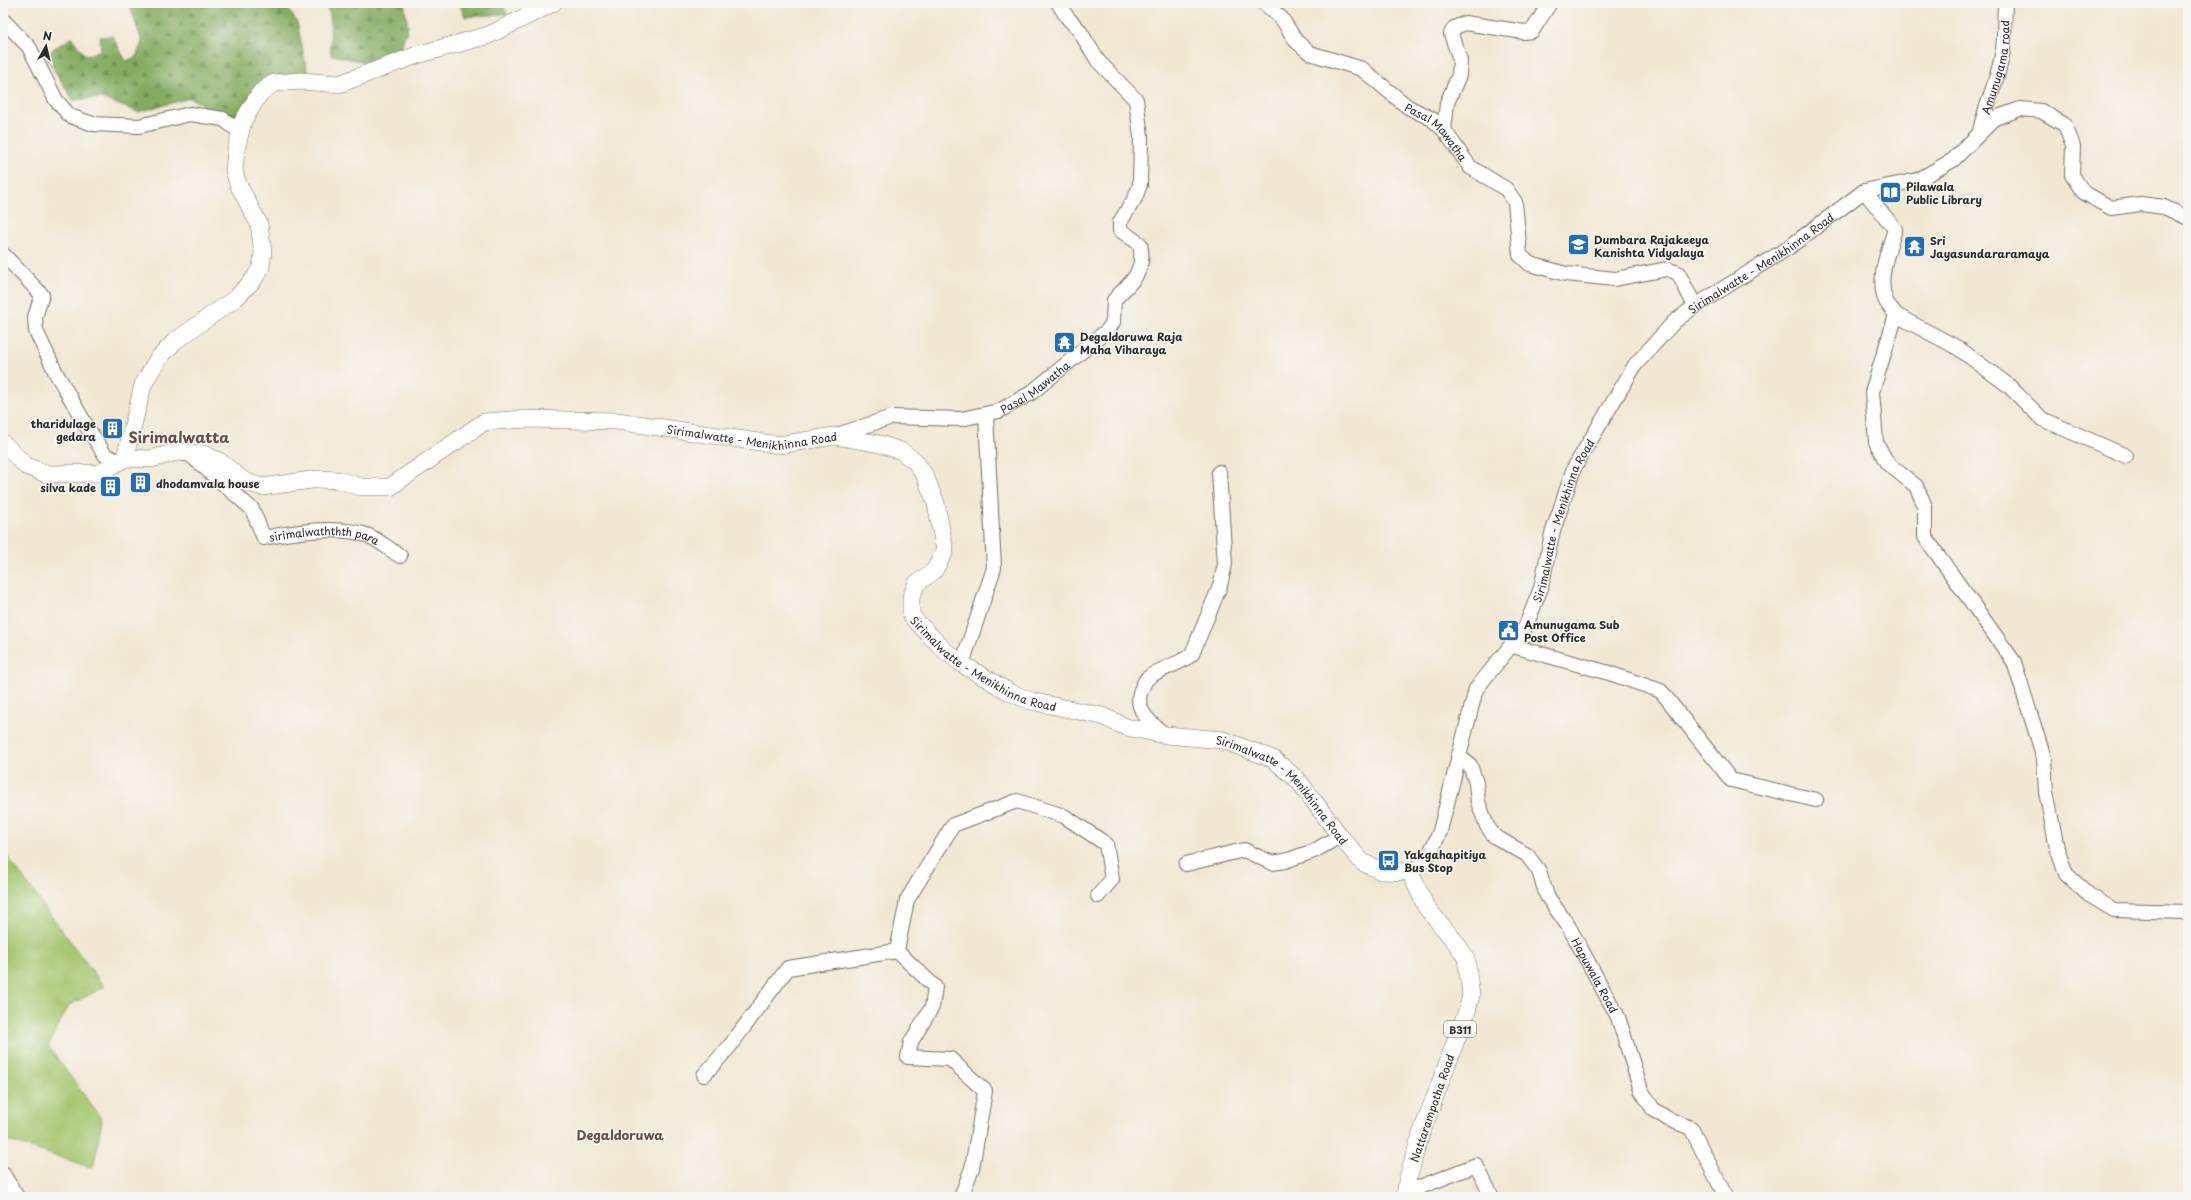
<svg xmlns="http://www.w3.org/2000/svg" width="2191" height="1200" viewBox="0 0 2191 1200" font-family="'Playpen Sans',sans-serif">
  <defs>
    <pattern id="forest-firs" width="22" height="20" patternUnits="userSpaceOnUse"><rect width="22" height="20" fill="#84ab61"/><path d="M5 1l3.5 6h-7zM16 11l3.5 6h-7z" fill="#6c8b50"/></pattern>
  </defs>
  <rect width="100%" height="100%" fill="#f6f6f2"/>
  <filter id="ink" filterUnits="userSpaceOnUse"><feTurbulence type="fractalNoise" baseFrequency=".025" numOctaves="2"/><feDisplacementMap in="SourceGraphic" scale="8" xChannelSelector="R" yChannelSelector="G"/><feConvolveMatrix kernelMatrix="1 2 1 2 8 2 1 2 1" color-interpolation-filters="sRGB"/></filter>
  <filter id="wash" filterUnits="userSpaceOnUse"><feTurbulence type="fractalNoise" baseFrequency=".012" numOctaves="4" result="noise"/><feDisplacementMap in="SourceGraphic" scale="16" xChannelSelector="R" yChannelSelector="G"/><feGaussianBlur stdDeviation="0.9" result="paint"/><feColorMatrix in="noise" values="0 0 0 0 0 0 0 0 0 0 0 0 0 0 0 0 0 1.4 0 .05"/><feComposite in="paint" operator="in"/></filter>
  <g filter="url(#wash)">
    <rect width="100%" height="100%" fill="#f2e7d3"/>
    <path fill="#a5c66e" stroke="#68784c" d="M3 851 104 987 69 1005 48 1046 102 1120 93 1168 3 1139Z"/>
    <path fill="url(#forest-firs)" stroke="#586b46" d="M129 3H284L297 22 309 79 267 76 237 118 211 110 190 98 138 112 101 98 73 100 46 57 54 48 72 38 86 56 101 50 100 37 112 36 126 61 136 57 142 42Z
      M323 3H404L408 27 400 50 370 63 331 55 330 14Z
      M459 3H502L507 14 465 17Z"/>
  </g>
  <g filter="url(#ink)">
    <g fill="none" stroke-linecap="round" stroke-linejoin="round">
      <defs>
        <g id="minor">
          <path id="s1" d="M1264 3 1282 19 1296 41 1310 53 1362 69 1408 107 1432 119 1444 130 1470 167 1506 189 1515 202 1520 255 1530 264 1566 274 1615 279 1667 269 1678 273 1695 306"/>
          <path d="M3 20 29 47 56 100 70 116 93 124 139 126 190 114 223 119 240 132"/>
          <path d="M1444 130 1447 103 1459 75 1460 60 1451 34 1454 28 1465 23 1524 32 1532 31 1550 3"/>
          <path id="s2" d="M1980 131C1986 103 1999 78 2003 50 2005 35 2004 18 2005 3"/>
          <path d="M1864 191 1895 229C1889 249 1877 277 1885 299 1887 305 1893 310 1896 315L1872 392 1876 442 1887 463 1916 486 1925 506V537L2014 662 2044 758 2046 792 2057 848 2066 874 2089 895 2114 910 2188 912"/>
          <path d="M3 254 42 295 35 317 36 331 56 373 87 427 105 455 120 462"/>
          <path d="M1896 315 1958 348 2008 385 2042 419 2126 456"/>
          <path id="s3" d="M834 436 892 417 961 419 999 411 1031 393 1108 330 1113 322 1114 300C1132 281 1146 272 1140 244L1120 230V222L1135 198 1140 185 1141 136 1136 100 1098 61 1079 30 1067 17 1058 3"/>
          <path id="s4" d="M184 454 188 453 252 509 264 538C293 532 341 525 369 536 380 541 390 550 400 556"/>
          <path d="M1513 646 1609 673 1661 691 1731 780 1816 800"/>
          <path d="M962 664 994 568 986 415"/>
          <path d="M1164 734C1149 722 1131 707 1143 686 1144 683 1146 679 1148 678 1159 668 1178 666 1192 654L1220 586 1225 564 1219 472"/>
          <path id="s5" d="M1458 756 1470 765 1476 783 1478 802 1487 826 1494 836 1527 855 1539 871 1547 896 1569 927 1618 1017 1641 1090 1653 1109 1668 1119 1691 1128 1726 1197"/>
          <path d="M1186 864 1244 850 1272 863 1285 861 1314 851 1340 836"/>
          <path id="s6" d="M1410 872C1426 862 1433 849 1440 831L1476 689 1525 628 1541 588 1552 534 1574 468 1635 365 1674 322 1695 306 1788 248 1864 191 1918 180 1953 160 1995 118 2020 109 2041 111 2065 125 2073 146 2072 175 2083 192 2111 208 2141 204 2164 207 2188 218"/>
          <path d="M704 1075 729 1047 788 968 897 951"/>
          <path d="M3 1174 17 1197"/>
          <path d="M1405 1193 1476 1165 1492 1197"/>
          <path d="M961 1197 972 1168 985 1091 950 1059 908 1057 911 1042 932 1007 935 987 897 951 907 900 953 825 1017 801 1064 816 1106 844 1112 879 1098 896"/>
        </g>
        <g id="major">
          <path d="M3 443 26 466 47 474 100 473 125 458 143 385 157 360 175 341 236 298 254 279 261 267 263 252 259 224 238 184 234 171 236 150 243 121 260 93 274 83 301 81 339 84 417 55 489 35 553 3"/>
          <path id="s7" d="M125 458 151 459 177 452 203 454 219 461 244 481 262 487 318 479 338 480 361 487H390L484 422 525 419 617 421 779 445 834 436 880 444 901 451 915 461 925 476 936 503 945 551 934 571 917 583 911 597V613L914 619 944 650 962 664 1011 693 1031 701 1102 716 1126 727 1166 735 1223 740 1273 759 1298 780 1340 836 1362 862 1381 871 1410 872 1426 907 1457 944 1466 958 1471 995 1467 1011 1421 1134 1407 1181 1405 1197"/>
        </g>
      </defs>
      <use href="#minor" stroke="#716d66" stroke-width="16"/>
      <use href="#major" stroke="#716d66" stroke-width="18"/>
      <use href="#minor" stroke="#fff" stroke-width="14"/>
      <use href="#major" stroke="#fff" stroke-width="17"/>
    </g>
  </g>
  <defs>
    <symbol id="library-square" viewBox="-11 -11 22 22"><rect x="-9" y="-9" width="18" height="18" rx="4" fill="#1f6fb2" stroke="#f6f6f2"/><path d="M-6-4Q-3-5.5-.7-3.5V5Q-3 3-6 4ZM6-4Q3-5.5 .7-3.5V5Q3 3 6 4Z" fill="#fff"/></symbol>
    <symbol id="school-square" viewBox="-11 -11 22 22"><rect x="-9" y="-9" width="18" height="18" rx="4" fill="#1f6fb2" stroke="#f6f6f2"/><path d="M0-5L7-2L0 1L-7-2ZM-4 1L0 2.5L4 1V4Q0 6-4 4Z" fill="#fff"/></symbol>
    <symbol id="temple-square" viewBox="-11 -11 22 22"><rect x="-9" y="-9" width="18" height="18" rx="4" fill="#1f6fb2" stroke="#f6f6f2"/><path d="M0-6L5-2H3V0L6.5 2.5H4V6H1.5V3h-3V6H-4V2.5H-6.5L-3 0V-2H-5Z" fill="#fff"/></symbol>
    <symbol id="building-square" viewBox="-11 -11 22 22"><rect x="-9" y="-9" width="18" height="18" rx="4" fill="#1f6fb2" stroke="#f6f6f2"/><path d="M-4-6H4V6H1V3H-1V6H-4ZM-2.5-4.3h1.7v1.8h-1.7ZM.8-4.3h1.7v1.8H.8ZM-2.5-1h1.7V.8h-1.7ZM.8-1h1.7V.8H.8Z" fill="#fff"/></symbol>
    <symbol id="civic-square" viewBox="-11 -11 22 22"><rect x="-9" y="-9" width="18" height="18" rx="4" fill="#1f6fb2" stroke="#f6f6f2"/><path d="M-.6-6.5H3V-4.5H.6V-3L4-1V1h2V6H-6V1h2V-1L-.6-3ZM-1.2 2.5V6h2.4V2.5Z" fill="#fff"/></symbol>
    <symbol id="bus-square" viewBox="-11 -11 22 22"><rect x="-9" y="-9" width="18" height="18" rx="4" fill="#1f6fb2" stroke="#f6f6f2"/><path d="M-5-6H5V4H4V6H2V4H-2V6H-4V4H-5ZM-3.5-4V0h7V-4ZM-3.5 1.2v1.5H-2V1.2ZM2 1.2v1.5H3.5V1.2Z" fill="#fff"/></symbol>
  </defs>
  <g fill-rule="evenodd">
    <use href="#library-square" x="1878" y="180" width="25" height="25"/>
    <use href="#school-square" x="1566" y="232" width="25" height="25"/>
    <use href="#temple-square" x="1902" y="234" width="25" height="25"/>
    <use href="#temple-square" x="1052" y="330" width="25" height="25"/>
    <use href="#building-square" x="100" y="416" width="25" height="25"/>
    <use href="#building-square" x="128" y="470" width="25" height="25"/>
    <use href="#building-square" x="98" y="474" width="25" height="25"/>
    <use href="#civic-square" x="1496" y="618" width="25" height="25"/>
    <use href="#bus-square" x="1376" y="848" width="25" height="25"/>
  </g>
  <g text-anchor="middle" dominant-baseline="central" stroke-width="3.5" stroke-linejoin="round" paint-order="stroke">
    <rect fill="#f6f6f2" stroke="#686867" stroke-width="1" x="1444" y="1021" width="32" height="16" rx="3"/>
    <g font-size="10" font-weight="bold" fill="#2b2b2b">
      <text x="1460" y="1029">B311</text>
    </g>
    <g font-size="11" fill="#2b2b2b" stroke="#f6f6f2">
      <text stroke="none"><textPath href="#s2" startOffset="66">Amunugama road</textPath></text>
      <text stroke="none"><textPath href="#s1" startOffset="221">Pasal Mawatha</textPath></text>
      <text stroke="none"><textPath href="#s6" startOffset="727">Sirimalwatte - Menikhinna Road</textPath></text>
      <text stroke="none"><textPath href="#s3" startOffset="212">Pasal Mawatha</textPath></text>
      <text stroke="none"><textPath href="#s7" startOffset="661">Sirimalwatte - Menikhinna Road</textPath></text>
      <text stroke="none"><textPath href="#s6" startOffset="391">Sirimalwatte - Menikhinna Road</textPath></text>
      <text stroke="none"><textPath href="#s4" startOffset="182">sirimalwaththth para</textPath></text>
      <text stroke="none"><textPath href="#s7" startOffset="1092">Sirimalwatte - Menikhinna Road</textPath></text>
      <text stroke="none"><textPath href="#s7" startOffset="1428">Sirimalwatte - Menikhinna Road</textPath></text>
      <text stroke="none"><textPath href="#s5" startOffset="268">Hapuwala Road</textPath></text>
      <text transform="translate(1432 1108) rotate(-71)">Nattarampotha Road</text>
    </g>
    <g font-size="11" font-weight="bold" fill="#2b2b2b" stroke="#f6f6f2" text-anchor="start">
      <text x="1906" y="186">Pilawala<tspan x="1906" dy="13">Public Library</tspan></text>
      <text x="1594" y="239">Dumbara Rajakeeya<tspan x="1594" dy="13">Kanishta Vidyalaya</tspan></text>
      <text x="1930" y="240">Sri<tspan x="1930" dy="13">Jayasundararamaya</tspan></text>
      <text x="1080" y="336">Degaldoruwa Raja<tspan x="1080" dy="13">Maha Viharaya</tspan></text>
      <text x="96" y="423" text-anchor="end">tharidulage<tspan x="96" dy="13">gedara</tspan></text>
      <text x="156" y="483">dhodamvala house</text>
      <text x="96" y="487" text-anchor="end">silva kade</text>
      <text x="1524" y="624">Amunugama Sub<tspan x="1524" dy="13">Post Office</tspan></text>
      <text x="1404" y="854">Yakgahapitiya<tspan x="1404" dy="13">Bus Stop</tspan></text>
    </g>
    <g font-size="13" font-weight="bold" fill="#694e47" stroke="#f6f6f2">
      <text x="620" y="1134">Degaldoruwa</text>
    </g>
    <g font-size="15" font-weight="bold" fill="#694e47" stroke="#f6f6f2">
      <text x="179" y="436">Sirimalwatta</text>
    </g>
  </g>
  <rect width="2191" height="1200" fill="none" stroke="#f6f6f2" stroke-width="16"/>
  <g transform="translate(46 46) rotate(8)" stroke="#f6f6f2" stroke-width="3" paint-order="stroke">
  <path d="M0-3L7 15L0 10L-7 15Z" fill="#2b2b2b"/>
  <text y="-6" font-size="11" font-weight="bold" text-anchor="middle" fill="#2b2b2b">N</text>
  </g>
</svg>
